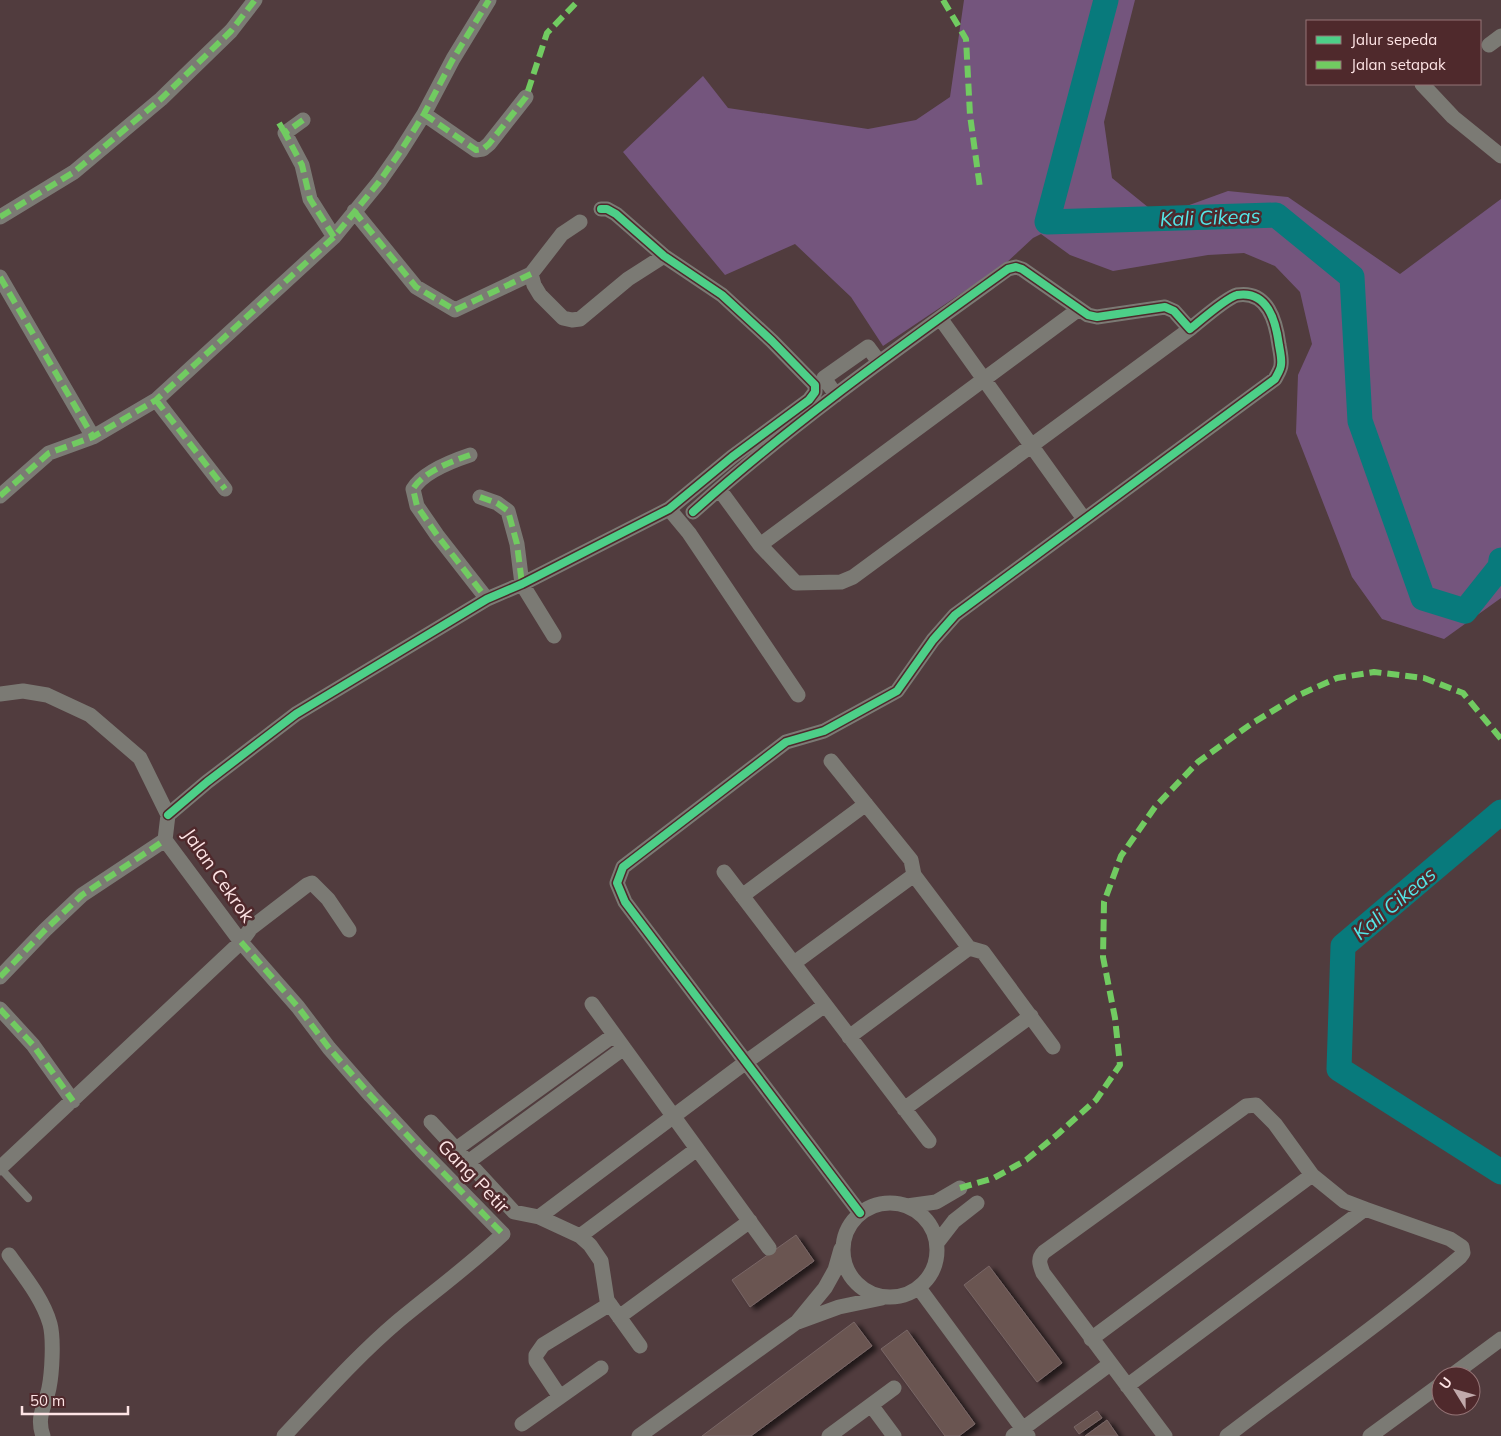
<svg xmlns="http://www.w3.org/2000/svg" width="1501" height="1436" viewBox="0 0 1501 1436" font-family="Mulish,sans-serif">
  <defs>
    <filter id="shadow"><feDropShadow dx="5.5" dy="3" stdDeviation="2.5" flood-color="#0009"/></filter>
  </defs>
  <rect width="100%" height="100%" fill="#513c3e"/>
  <path fill="#74557d" d="M964 0H1135L1104 122 1112 178 1159 216 1228 191 1288 197 1400 274 1501 199V598L1444 639 1382 619 1352 577 1296 433 1298 375 1312 344 1300 292 1275 266 1244 253 1208 255 1113 271 1070 255 1041 234 1033 238 1005 264 883 346 851 297 795 244 725 275 623 152 703 76 728 108 868 129 916 120 950 97Z"/>
  <g fill="none" stroke-linecap="round" stroke-linejoin="round">
    <path stroke="#087a7c" stroke-width="25" d="M1106 0 1047 222 1276 215 1352 277 1360 421 1423 598 1465 611 1500 567 1501 560
      M1501 812 1343 946 1339 1069 1501 1172"/>
  </g>
  <path fill="#6a5451" stroke="#796766" filter="url(#shadow)" d="M796 1235 814 1261 750 1307 732 1280Z
    M989 1266 1062 1363 1037 1382 964 1285Z
    M854 1322 872 1346 751 1436H702Z
    M907 1330 975 1424 959 1436H945L881 1349Z
    M1097 1411 1102 1418 1079 1434 1074 1427Z
    M1107 1420 1118 1436H1085Z"/>
  <g fill="none" stroke-linecap="round" stroke-linejoin="round">
    <path stroke="#7b7a74" stroke-width="8" d="M0 1168 28 1198"/>
    <path stroke="#7b7a74" stroke-width="15" d="M1489 45 1501 36
      M1422 84 1453 117 1501 156
      M424 114 476 150 483 149 489 144 526 97
      M303 120 285 133 302 165 310 199 334 237
      M354 211 416 287 455 310 531 274 562 234 580 222
      M0 217 74 172 161 99 231 31 255 0
      M531 274 534 285 540 295 563 318 572 320 580 319 628 279 664 256
      M0 277 93 437
      M940 318 1084 519
      M836 395 824 378 868 347 879 362
      M156 400 225 489
      M470 455C452 461 423 472 413 489L417 506 437 535 487 599
      M719 489 760 545 796 583 841 582 853 577 1190 329
      M0 496 49 453 93 437 156 400 334 237 379 182 400 152 424 114 453 59 489 0
      M480 497 497 503 508 511 517 544 522 584 554 636
      M669 509 689 533 798 695
      M693 512C792 423 901 346 1008 269L1016 267 1022 269 1088 315 1097 317 1165 307 1174 311 1190 329C1200 321 1226 298 1237 295 1268 290 1276 322 1279 345 1280 351 1282 359 1281 365 1281 369 1277 375 1275 379L955 615 933 640 897 691 824 731 786 742 623 867 617 883 625 902 860 1213
      M760 545 1079 309
      M0 694 23 691 47 695 90 715 140 758 168 815 165 840 241 942 0 1168
      M831 761 911 860 914 875 969 948 983 952 1053 1047
      M168 815 207 782 296 714 487 599 522 584 669 509 732 457 809 400 815 392V385L772 341 722 295 664 256 616 214 607 209H601
      M724 872 929 1141
      M742 896 866 804
      M794 963 914 875
      M0 977 45 930 82 895 165 840
      M592 1004 769 1248
      M0 1009 33 1045 73 1101
      M849 1037 969 948
      M904 1109 1031 1016
      M431 1122 514 1212 539 1217 580 1236 590 1245 601 1261 607 1300 640 1346
      M456 1149 614 1035
      M468 1162 624 1048
      M843 1250a47 47 0 1 1 94 0a47 47 0 1 1-94 0Z
      M907 1206 936 1202 960 1188
      M539 1217 746 1062 825 1005
      M580 1236 697 1149
      M937 1243 954 1221 977 1203
      M9 1255C24 1276 43 1299 50 1324 54 1339 52 1373 49 1388 45 1407 36 1416 43 1436
      M919 1288 1028 1436
      M619 1317 750 1221
      M798 1322 839 1307 882 1298
      M1091 1339 1312 1175
      M1451 1376 1501 1339
      M1127 1386 1365 1209 1344 1201 1312 1175 1275 1124 1256 1105 1246 1106 1044 1252C1037 1259 1040 1265 1043 1273L1165 1436
      M560 1397 536 1361V1355L543 1345 610 1304
      M871 1405 894 1436
      M522 1424 601 1368
      M284 1436C321 1397 356 1357 397 1322 432 1293 469 1266 503 1234L421 1150 371 1096 329 1048 298 1007 241 942 251 928 307 885 312 883 328 899 349 930
      M639 1436 797 1322 825 1288 835 1270 841 1249
      M829 1436 894 1388
      M1013 1436 1110 1364
      M1227 1436C1305 1376 1385 1321 1460 1257L1463 1253 1462 1247 1450 1239 1365 1209
      M1370 1436 1441 1384"/>
    <path stroke="#71cb61" stroke-width="6" stroke-dasharray="12 6" stroke-linecap="butt" d="M943 0 966 39 970 115 980 188
      M424 114 476 150 483 149 489 144 526 97 547 33 579 0
      M303 120 285 133 302 165 310 199 334 237
      M279 123 285 133
      M354 211 416 287 455 310 531 274
      M0 217 74 172 161 99 231 31 255 0
      M0 277 93 437
      M156 400 225 489
      M470 455C452 461 423 472 413 489L417 506 437 535 487 599
      M0 496 49 453 93 437 156 400 334 237 379 182 400 152 424 114 453 59 489 0
      M480 497 497 503 508 511 517 544 522 584
      M241 942 298 1007 329 1048 371 1096 421 1150 503 1234
      M0 977 45 930 82 895 165 840
      M0 1009 33 1045 73 1101
      M960 1188 994 1178 1026 1160 1058 1134 1096 1100 1120 1065 1115 1018 1103 957 1104 902 1121 856 1155 807 1198 762 1251 724 1299 695 1337 678 1374 672 1424 678 1463 693 1501 739"/>
    <defs>
      <path id="cycleway" d="M693 512C792 423 901 346 1008 269L1016 267 1022 269 1088 315 1097 317 1165 307 1174 311 1190 329C1200 321 1226 298 1237 295 1268 290 1276 322 1279 345 1280 351 1282 359 1281 365 1281 369 1277 375 1275 379L955 615 933 640 897 691 824 731 786 742 623 867 617 883 625 902 860 1213
        M168 815 207 782 296 714 487 599 522 584 669 509 732 457 809 400 815 392V385L772 341 722 295 664 256 616 214 607 209H601"/>
    </defs>
    <use href="#cycleway" stroke="#4f292c" stroke-width="11"/>
    <use href="#cycleway" stroke="#4dcf88" stroke-width="8"/>
  </g>
  <g text-anchor="middle" dominant-baseline="central" stroke-width="5" stroke-linejoin="round" paint-order="stroke">
    <g font-size="19" fill="#fee4e5" stroke="#4f292c">
      <text transform="translate(219 875) rotate(55)">Jalan Cekrok</text>
      <text transform="translate(474 1176) rotate(46)">Gang Petir</text>
    </g>
    <g font-size="20" font-style="italic" fill="#54e6e8" stroke="#4f292c">
      <text transform="translate(1210 217) rotate(-2)">Kali Cikeas</text>
      <text transform="translate(1394 903) rotate(-40)">Kali Cikeas</text>
    </g>
  </g>
  <rect x="1306" y="20" width="175" height="65" fill="#4f292c" stroke="#957476"/>
  <rect x="1316" y="36" width="25" height="8" fill="#4dcf88" stroke="#957476"/>
  <text x="1351" y="45" font-size="15" fill="#fee4e5">Jalur sepeda</text>
  <rect x="1316" y="61" width="25" height="8" fill="#71cb61" stroke="#957476"/>
  <text x="1351" y="70" font-size="15" fill="#fee4e5">Jalan setapak</text>
  <g transform="translate(1456 1391) rotate(307)"><circle r="24" fill="#4f292c" stroke="#957476"/>
  <path d="M0-4L9 19L0 12L-9 19Z" fill="#c1a9ab"/>
  <text y="-8" font-size="14" font-weight="bold" text-anchor="middle" fill="#fee4e5">U</text>
  </g>
  <path d="M22 1406v8h106v-8" fill="none" stroke="#fee4e5" stroke-width="2.5"/>
  <text x="30" y="1406" font-size="15" fill="#fee4e5" stroke="#4f292c" stroke-width="4" paint-order="stroke">50 m</text>
</svg>
